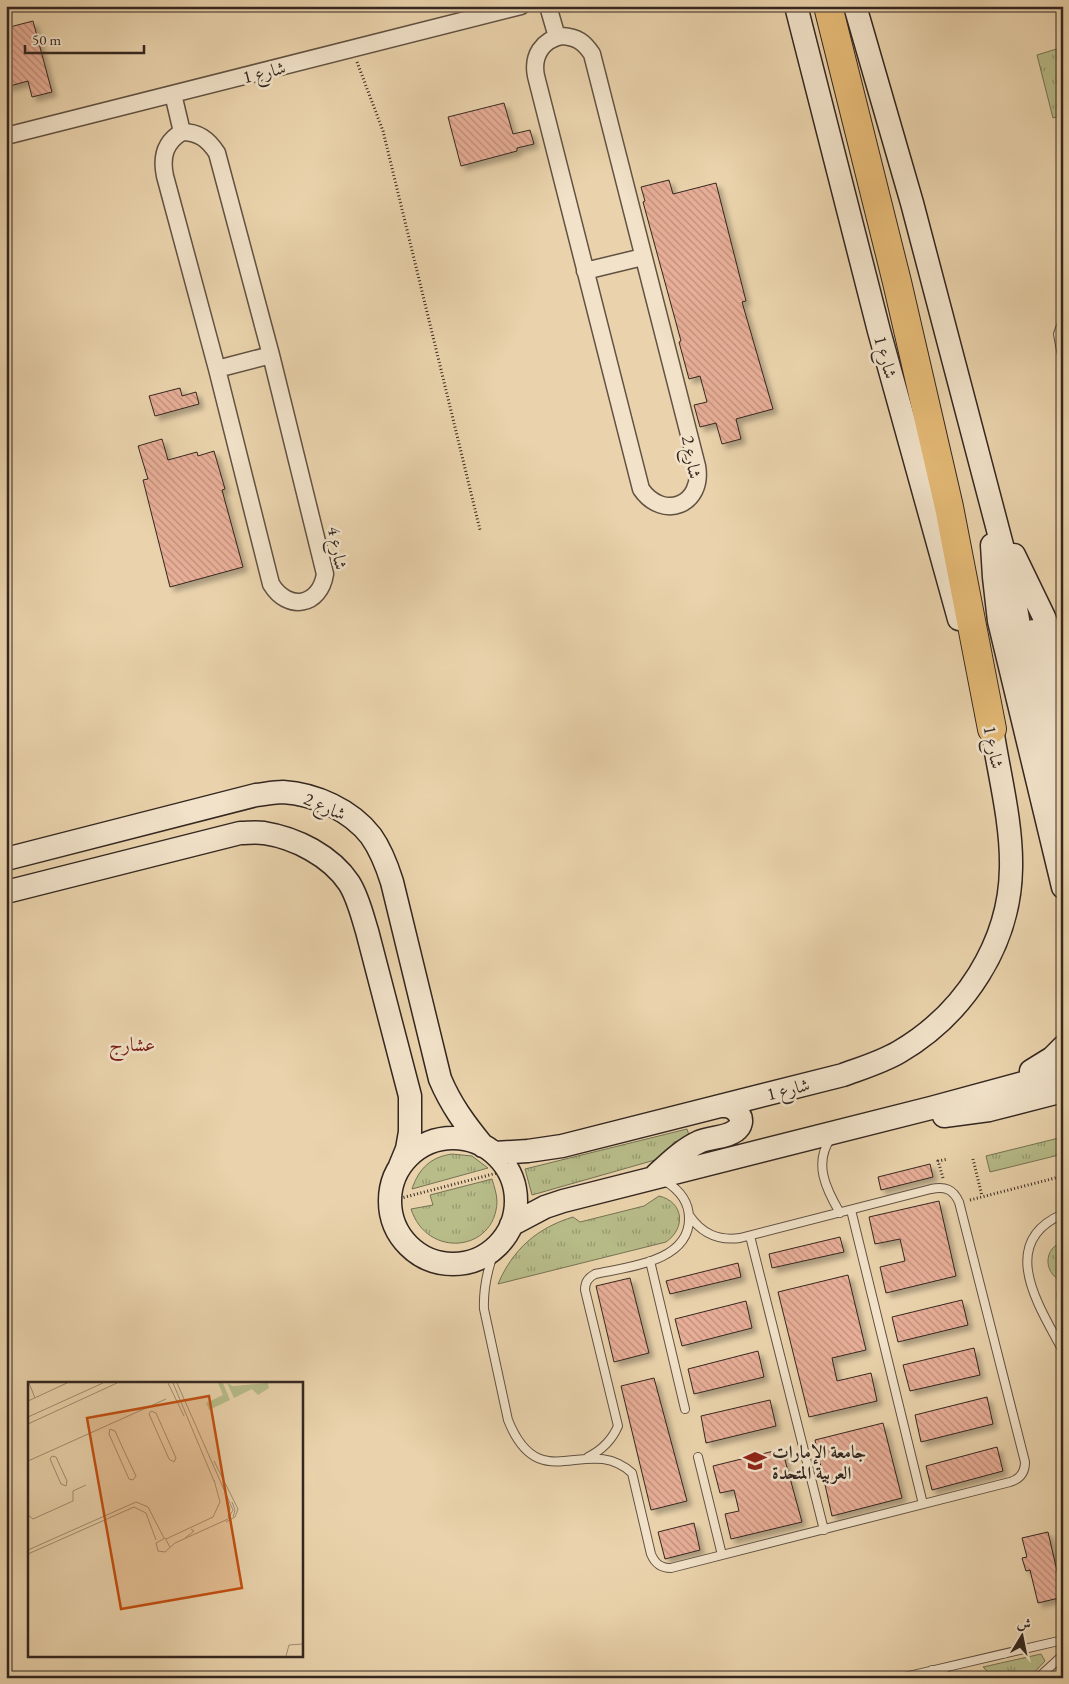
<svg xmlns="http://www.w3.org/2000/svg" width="1069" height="1684" viewBox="0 0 1069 1684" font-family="'EB Garamond',Amiri,serif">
  <defs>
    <pattern id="grass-tufts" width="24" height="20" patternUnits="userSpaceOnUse" patternTransform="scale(1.25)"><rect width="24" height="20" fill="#b7bc89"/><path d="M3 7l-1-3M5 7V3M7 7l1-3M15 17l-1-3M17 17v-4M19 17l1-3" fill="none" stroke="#969970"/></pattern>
    <pattern id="building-back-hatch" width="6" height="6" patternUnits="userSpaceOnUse" patternTransform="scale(1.25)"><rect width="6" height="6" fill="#e8ae97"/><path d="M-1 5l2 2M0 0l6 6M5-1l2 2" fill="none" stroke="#bd8e7b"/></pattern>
    <filter id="shadow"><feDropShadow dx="4.5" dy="4.5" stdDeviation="2.5" flood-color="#0004"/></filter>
  </defs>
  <rect width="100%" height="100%" fill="#ead3ac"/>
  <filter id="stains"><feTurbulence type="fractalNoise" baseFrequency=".004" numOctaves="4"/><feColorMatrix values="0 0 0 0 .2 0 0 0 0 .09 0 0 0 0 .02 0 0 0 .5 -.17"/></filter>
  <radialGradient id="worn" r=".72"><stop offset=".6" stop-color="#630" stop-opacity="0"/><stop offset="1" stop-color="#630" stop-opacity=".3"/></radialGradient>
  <path fill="url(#grass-tufts)" stroke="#767254" d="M1063 47V115L1053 118 1037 55Z
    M687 1129 690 1138 674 1142C669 1150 663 1156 655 1160L532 1195 525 1169Z
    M1063 1137V1154L990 1172 986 1156Z
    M452 1154 472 1156 488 1168 412 1189C419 1168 431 1157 452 1154Z
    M492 1179C494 1186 497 1194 497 1202 495 1252 427 1259 411 1209L433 1205 430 1195Z
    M659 1196C684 1202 686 1228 666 1242L498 1284C513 1249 537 1228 573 1217L580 1222 644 1206Z
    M1063 1242V1311C1055 1301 1056 1291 1060 1280 1043 1272 1044 1247 1063 1242Z
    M1041 1654 1045 1661 1029 1678H994L983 1667Z"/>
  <path fill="url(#building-back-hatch)" stroke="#342720" filter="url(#shadow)" d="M33 21 52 92 32 97 28 81 6 87V28Z
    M504 103 513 134 530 130 534 144 517 148V151L461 166 448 117Z
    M669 180 673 194 716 183 746 301 742 302 773 409 736 419 741 439 722 444 716 423 700 427 694 405 707 402 700 376 689 379 679 342 681 341 643 202 645 201 641 187Z
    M180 388 182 396 196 392 199 404 155 416 149 396Z
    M162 439 168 460 197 452 198 456 214 451 225 489 222 490 243 567 170 587 143 480 148 479 138 446Z
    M930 1164 933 1177 881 1190 878 1177Z
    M939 1201 956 1276 886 1293 880 1267 905 1261 900 1239 875 1244 869 1217Z
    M840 1237 844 1252 772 1268 769 1254Z
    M738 1263 741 1277 670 1294 666 1281Z
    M848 1275 866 1350 832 1358 837 1381 871 1373 877 1401 809 1417 778 1292Z
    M630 1278 649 1353 614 1362 596 1286Z
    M962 1300 968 1325 898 1342 892 1317Z
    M746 1301 752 1328 682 1346 675 1319Z
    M974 1348 980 1375 910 1391 903 1365Z
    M758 1351 764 1377 694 1394 688 1369Z
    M654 1378 687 1501 651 1510 621 1386Z
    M987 1397 993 1424 921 1442 915 1415Z
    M770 1400 776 1426 706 1443 701 1416Z
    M883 1423 902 1498 832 1516 815 1440Z
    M997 1447 1003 1471 932 1490 926 1466Z
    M782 1449 802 1522 731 1539 725 1514 739 1511 734 1490 720 1493 713 1466Z
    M694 1523 700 1550 665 1559 658 1532Z
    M1048 1532 1063 1597 1038 1603 1030 1570 1026 1571 1022 1558 1027 1557 1022 1538Z"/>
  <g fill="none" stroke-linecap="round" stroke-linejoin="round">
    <defs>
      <path id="lane" d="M1063 320 1058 334 1063 361
        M831 1138C813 1163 826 1189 840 1213
        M851 1210 923 1504
        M1063 1214C995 1243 1041 1309 1063 1351
        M750 1236 824 1530
        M496 1246C488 1267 483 1286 484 1309L508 1420C540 1500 587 1432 632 1473L651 1554C655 1564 661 1568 671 1568L1010 1482C1020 1479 1025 1472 1025 1462L959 1202C953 1189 945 1186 931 1189L740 1238C718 1241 702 1234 689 1215
        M650 1261 685 1409
        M588 1457C602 1450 612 1440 618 1426L585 1290C585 1282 588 1278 595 1274 627 1267 690 1262 689 1218 689 1201 678 1189 665 1181
        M698 1457 722 1555
        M932 1670 953 1678
        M900 1678 1063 1640
        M1038 1678 1063 1655"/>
      <path id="street" d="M548 6 557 37
        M562 36C577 37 584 42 592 54L697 466C704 505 663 521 641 489L536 76C532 56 542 40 562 36Z
        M173 94 182 132
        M182 132C198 132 208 139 217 153L271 355 325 574C320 606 288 612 271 584L217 369 165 176C161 157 165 142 182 132Z
        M6 136 521 6
        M585 271 643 257
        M217 369 271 355"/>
      <path id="secondary" d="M796 6 879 331 959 619
        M855 6 912 203 1013 587C1023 663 1044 738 1063 813
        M992 545 994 577 999 621 1063 887
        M1014 555 1044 617 1063 666
        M1034 631 1063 741
        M6 859 256 795C265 794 274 792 283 792 315 794 351 810 371 836 381 850 387 866 392 882L440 1079C451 1105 465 1124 483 1146
        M6 892 240 833C248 833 256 832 264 833 296 838 331 856 349 883 358 897 362 915 367 931L410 1096V1132L407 1149 400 1166
        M1031 1071 1052 1058 1063 1047
        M944 1116 989 1110 1063 1091
        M390 1201a63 63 0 1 1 126 0a63 63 0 1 1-126 0Z
        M494 1153 528 1151 562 1146 843 1075C862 1068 882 1062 899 1052 964 1014 1010 944 1011 868 1012 823 999 774 992 729L987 714
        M656 1175C669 1163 682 1150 699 1142 710 1137 726 1138 735 1131 749 1121 736 1105 723 1106
        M511 1225 545 1207 563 1201 931 1108 1049 1076 1063 1069"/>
      <path id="highway" d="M828 6 897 282 949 507 992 729"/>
    </defs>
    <use href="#lane" stroke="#625243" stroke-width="10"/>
    <use href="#street" stroke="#625243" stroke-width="19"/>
    <use href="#secondary" stroke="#342720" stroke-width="25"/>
    <use href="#highway" stroke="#342720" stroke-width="30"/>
    <path stroke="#342720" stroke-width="3" stroke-dasharray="1 2.5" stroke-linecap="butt" d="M357 62 383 131 480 530
      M973 1159 982 1196
      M943 1178 938 1161 948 1159
      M970 1200 1063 1176
      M390 1201 497 1173
      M1061 1557 1063 1556"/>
    <use href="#lane" stroke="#f1e2c9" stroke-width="8"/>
    <use href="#street" stroke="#f1e2c9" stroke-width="16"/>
    <use href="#secondary" stroke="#f1e2c9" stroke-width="22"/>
    <use href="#highway" stroke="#e5ba76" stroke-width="28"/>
  </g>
  <defs>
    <symbol id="university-bare" viewBox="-9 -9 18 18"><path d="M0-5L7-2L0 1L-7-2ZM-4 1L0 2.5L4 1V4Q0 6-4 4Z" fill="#8f2418" stroke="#f1e2c9" stroke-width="2.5" paint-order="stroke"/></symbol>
  </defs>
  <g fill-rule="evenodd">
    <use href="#university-bare" x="739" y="1445" width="32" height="32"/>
  </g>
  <g text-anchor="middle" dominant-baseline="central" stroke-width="5" stroke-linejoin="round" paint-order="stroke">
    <g font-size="18" fill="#342720" stroke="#f1e2c9">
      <text transform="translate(264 72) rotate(-14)">شارع 1</text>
      <text transform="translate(886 357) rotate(75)">شارع 1</text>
      <text transform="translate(692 457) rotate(80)">شارع 2</text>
      <text transform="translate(338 548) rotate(80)">شارع 4</text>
      <text transform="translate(994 747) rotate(79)">شارع 1</text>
      <text transform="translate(325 806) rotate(24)">شارع 2</text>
      <text transform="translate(788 1089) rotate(-14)">شارع 1</text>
    </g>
    <g font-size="18" font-weight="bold" fill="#342720" stroke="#f1e2c9" text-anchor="start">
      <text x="772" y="1451">جامعة الإمارات<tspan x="772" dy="21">العربية المتحدة</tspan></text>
    </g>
    <g font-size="20" fill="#7a1f14" stroke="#f1e2c9">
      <text x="132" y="1044">عشارج</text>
    </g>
  </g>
  <g transform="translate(28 1382)">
    <rect width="275" height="275" fill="#ead3ac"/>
    <path d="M190 1H195L202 18 181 28 178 21 195 13ZM199 1 205 4 240 1 241 6 230 13 224 7 206 16Z" fill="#b7bc89"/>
    <path fill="none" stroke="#a18e74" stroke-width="1" d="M1 1 7 16M140 1 156 34M145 1 186 99M0 19 39 1M123 29 128 31 148 76 146 80 141 77 121 32ZM0 35 75 1M0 42 89 1M82 47 87 49 97 71 108 94 105 98 101 97 81 52ZM24 74 28 75 39 99 38 104 33 102 22 77ZM0 79 138 17M186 79 210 127 207 135 198 140M204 120 207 128 205 135M0 133 5 137 45 119V109L58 103M200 135 202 127 200 120M157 156 166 149 163 147M138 157 185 135 192 120 186 98M142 165 137 156 128 161 130 169 137 170 147 161 200 137 205 128 149 1M0 168 108 120 120 125 136 156M0 172 106 125 118 131 128 158M258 274 261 263 275 262"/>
    <path fill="#c44f10" fill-opacity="0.15" stroke="#c44f10" stroke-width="2.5" d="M181 14 214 206 93 227 59 36Z"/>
    <rect width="275" height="275" fill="none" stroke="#342720" stroke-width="2.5"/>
  </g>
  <rect width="1069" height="1684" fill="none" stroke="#ead3ac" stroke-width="25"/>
  <rect x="8" y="8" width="1054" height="1669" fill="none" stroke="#342720" stroke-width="2.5"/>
  <rect x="12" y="12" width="1044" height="1659" fill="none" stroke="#342720"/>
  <g transform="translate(1022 1636) rotate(10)" stroke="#f1e2c9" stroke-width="4" paint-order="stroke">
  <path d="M0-4L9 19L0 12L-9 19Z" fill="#342720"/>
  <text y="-8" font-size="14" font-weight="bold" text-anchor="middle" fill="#342720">ش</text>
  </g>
  <path d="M25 45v8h119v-8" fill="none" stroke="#342720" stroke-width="2.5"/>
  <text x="32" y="45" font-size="15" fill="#342720" stroke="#f1e2c9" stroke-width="4" paint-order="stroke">50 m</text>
  <rect width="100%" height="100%" filter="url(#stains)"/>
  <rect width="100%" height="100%" fill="url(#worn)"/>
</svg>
